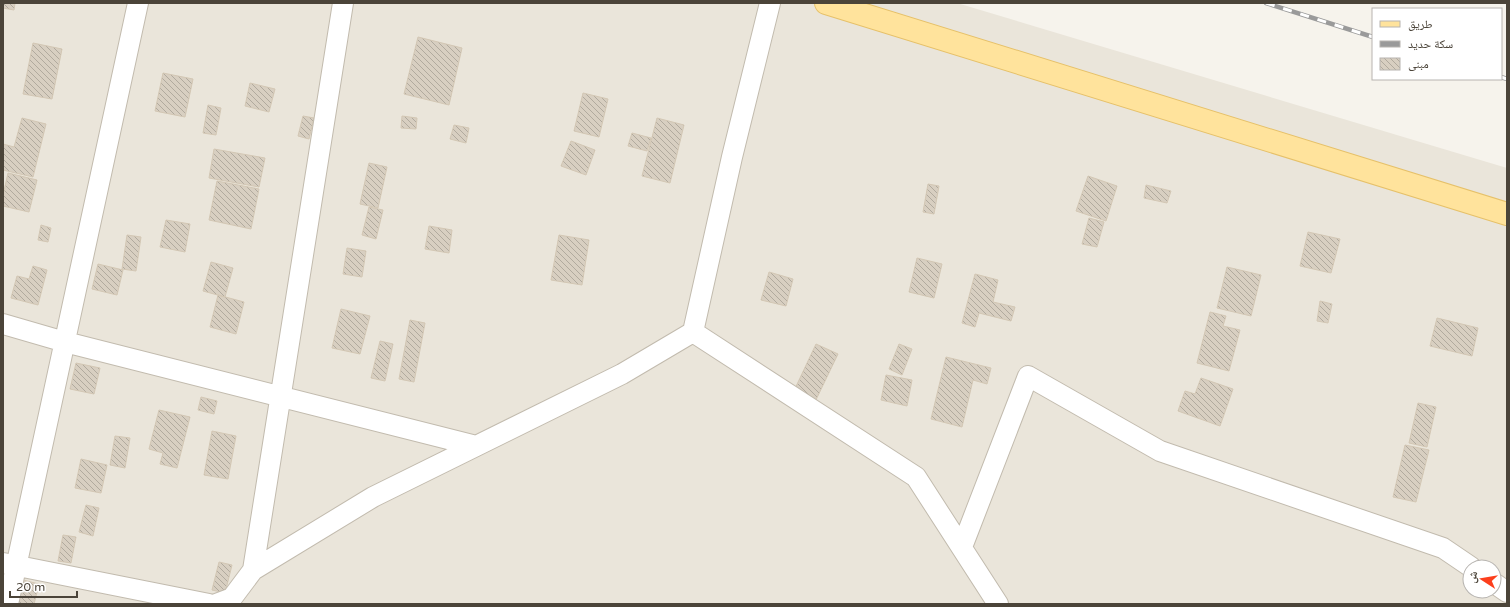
<svg xmlns="http://www.w3.org/2000/svg" width="1510" height="607" viewBox="0 0 1510 607" font-family="'Varela Round','Noto Naskh Arabic',sans-serif">
  <defs>
    <pattern id="building-back-hatch" width="6" height="6" patternUnits="userSpaceOnUse"><rect width="6" height="6" fill="#d8cfc1"/><path d="M-1 5l2 2M0 0l6 6M5-1l2 2" fill="none" stroke="#b1aa9e"/></pattern>
  </defs>
  <rect width="100%" height="100%" fill="#f6f3ec"/>
  <path fill="#eae5da" fill-rule="evenodd" d="M3 3H957L1507 168V604H3ZM1470 567H1494V591H1470Z"/>
  <path fill="url(#building-back-hatch)" stroke="#d3c7b4" d="M3 3H15L14 10 3 8Z
    M418 37 462 48 449 105 404 94Z
    M33 43 62 49 52 99 23 94Z
    M163 73 193 79 185 117 155 111Z
    M250 83 275 89 269 112 245 106Z
    M583 93 608 99 599 137 574 131Z
    M208 105 221 108 216 135 203 133Z
    M303 116 314 118 309 139 298 136Z
    M402 116 417 118 416 129 401 128Z
    M22 118 46 124 33 177 3 170V144L14 147Z
    M657 118 684 125 670 183 642 176Z
    M454 125 469 128 466 143 450 139Z
    M632 133 651 138 647 151 628 146Z
    M571 141 595 150 586 175 561 166Z
    M214 149 265 158 259 187 209 178Z
    M369 163 387 167 378 208 360 204Z
    M8 173 37 180 29 212 3 206V195Z
    M1088 176 1117 186 1106 221 1076 211Z
    M217 181 259 189 251 229 209 220Z
    M928 184 939 186 934 214 923 212Z
    M1146 185 1171 191 1167 203 1144 198Z
    M369 207 383 210 376 239 362 235Z
    M1089 218 1104 222 1097 247 1082 244Z
    M166 220 190 224 185 252 160 247Z
    M41 225 51 228 48 242 38 240Z
    M429 226 452 230 449 253 425 249Z
    M1308 232 1340 239 1331 273 1300 266Z
    M127 235 141 237 136 271 122 269Z
    M559 235 589 240 582 285 551 280Z
    M347 248 366 251 362 277 343 274Z
    M917 258 942 264 934 298 909 292Z
    M211 262 233 268 225 297 203 291Z
    M98 264 123 270 117 295 92 289Z
    M33 266 47 270 38 305 11 298 17 276 29 279Z
    M1227 267 1261 275 1251 316 1217 308Z
    M769 272 793 279 786 306 761 300Z
    M975 274 998 280 993 302 1015 307 1011 321 979 313 975 327 962 323Z
    M218 295 244 302 236 334 210 327Z
    M1320 301 1332 304 1328 323 1317 321Z
    M341 309 370 316 360 354 332 348Z
    M1210 312 1226 316 1223 326 1240 330 1229 371 1197 363Z
    M1437 318 1478 328 1472 356 1430 346Z
    M410 320 425 323 414 382 399 379Z
    M380 341 393 344 385 381 371 378Z
    M816 344 838 354 813 406 792 395Z
    M899 344 912 349 902 375 889 369Z
    M946 357 991 368 987 384 973 380 962 427 931 419Z
    M76 363 100 368 94 394 70 389Z
    M886 375 912 380 907 406 881 400Z
    M1201 378 1233 389 1220 426 1178 411 1185 391 1195 394Z
    M201 397 217 401 214 414 198 410Z
    M1418 403 1436 407 1427 447 1409 443Z
    M159 410 190 417 177 468 160 464 163 453 149 449Z
    M212 431 236 436 228 479 204 475Z
    M115 436 130 438 125 468 110 465Z
    M1405 445 1429 450 1416 502 1393 497Z
    M81 459 107 465 101 493 75 488Z
    M86 505 99 508 93 536 79 532Z
    M63 535 76 537 71 563 58 561Z
    M219 562 232 565 225 593 212 590Z
    M15 578 39 584 34 604H17Z"/>
  <g fill="none" stroke-linecap="round" stroke-linejoin="round">
    <defs>
      <path id="minor" d="M3 324 65 342 476 446
        M693 332 916 477 998 604
        M962 547 1028 376 1160 451 1443 548 1471 567
        M3 563 209 604
        M253 570 343 3
        M1494 583 1507 592
        M8 604 138 3
        M216 604 232 598 253 570 373 497 622 374 693 332 732 157 770 3"/>
      <path id="primary" d="M826 3 1507 214"/>
    </defs>
    <use href="#minor" stroke="#c2bbae" stroke-width="22"/>
    <use href="#primary" stroke="#e6c16a" stroke-width="24"/>
    <use href="#minor" stroke="#fff" stroke-width="20"/>
    <use href="#primary" stroke="#ffe39c" stroke-width="22"/>
    <defs>
      <path id="rail" d="M1266 3 1373 37
        M1501 77 1507 79"/>
    </defs>
    <use href="#rail" stroke="#9a9a9a" stroke-width="4.5"/>
    <use href="#rail" stroke="#fff" stroke-width="3" stroke-dasharray="9" stroke-linecap="butt"/>
  </g>
  <rect width="1510" height="607" fill="none" stroke="#4b4439" stroke-width="8"/>
  <rect x="1372" y="8" width="130" height="72" fill="#ffffff" stroke="#b7b4b0"/>
  <rect x="1380" y="21" width="20" height="6" fill="#ffe39c" stroke="#b7b4b0"/>
  <text x="1408" y="28" font-size="12" fill="#4b4439">طريق</text>
  <rect x="1380" y="41" width="20" height="6" fill="#9a9a9a" stroke="#b7b4b0"/>
  <text x="1408" y="48" font-size="12" fill="#4b4439">سكة حديد</text>
  <rect x="1380" y="58" width="20" height="12" fill="url(#building-back-hatch)" stroke="#b7b4b0"/>
  <text x="1408" y="68" font-size="12" fill="#4b4439">مبنى</text>
  <g transform="translate(1482 579) rotate(282)"><circle r="19" fill="#ffffff" stroke="#b7b4b0"/>
  <path d="M0-3L7 15L0 10L-7 15Z" fill="#fc3f1d"/>
  <text y="-6" font-size="11" font-weight="bold" text-anchor="middle" fill="#4b4439">ش</text>
  </g>
  <path d="M10 591v6h67v-6" fill="none" stroke="#4b4439" stroke-width="2"/>
  <text x="16" y="591" font-size="12" fill="#4b4439" stroke="#ffffff" stroke-width="3" paint-order="stroke">20 m</text>
</svg>
